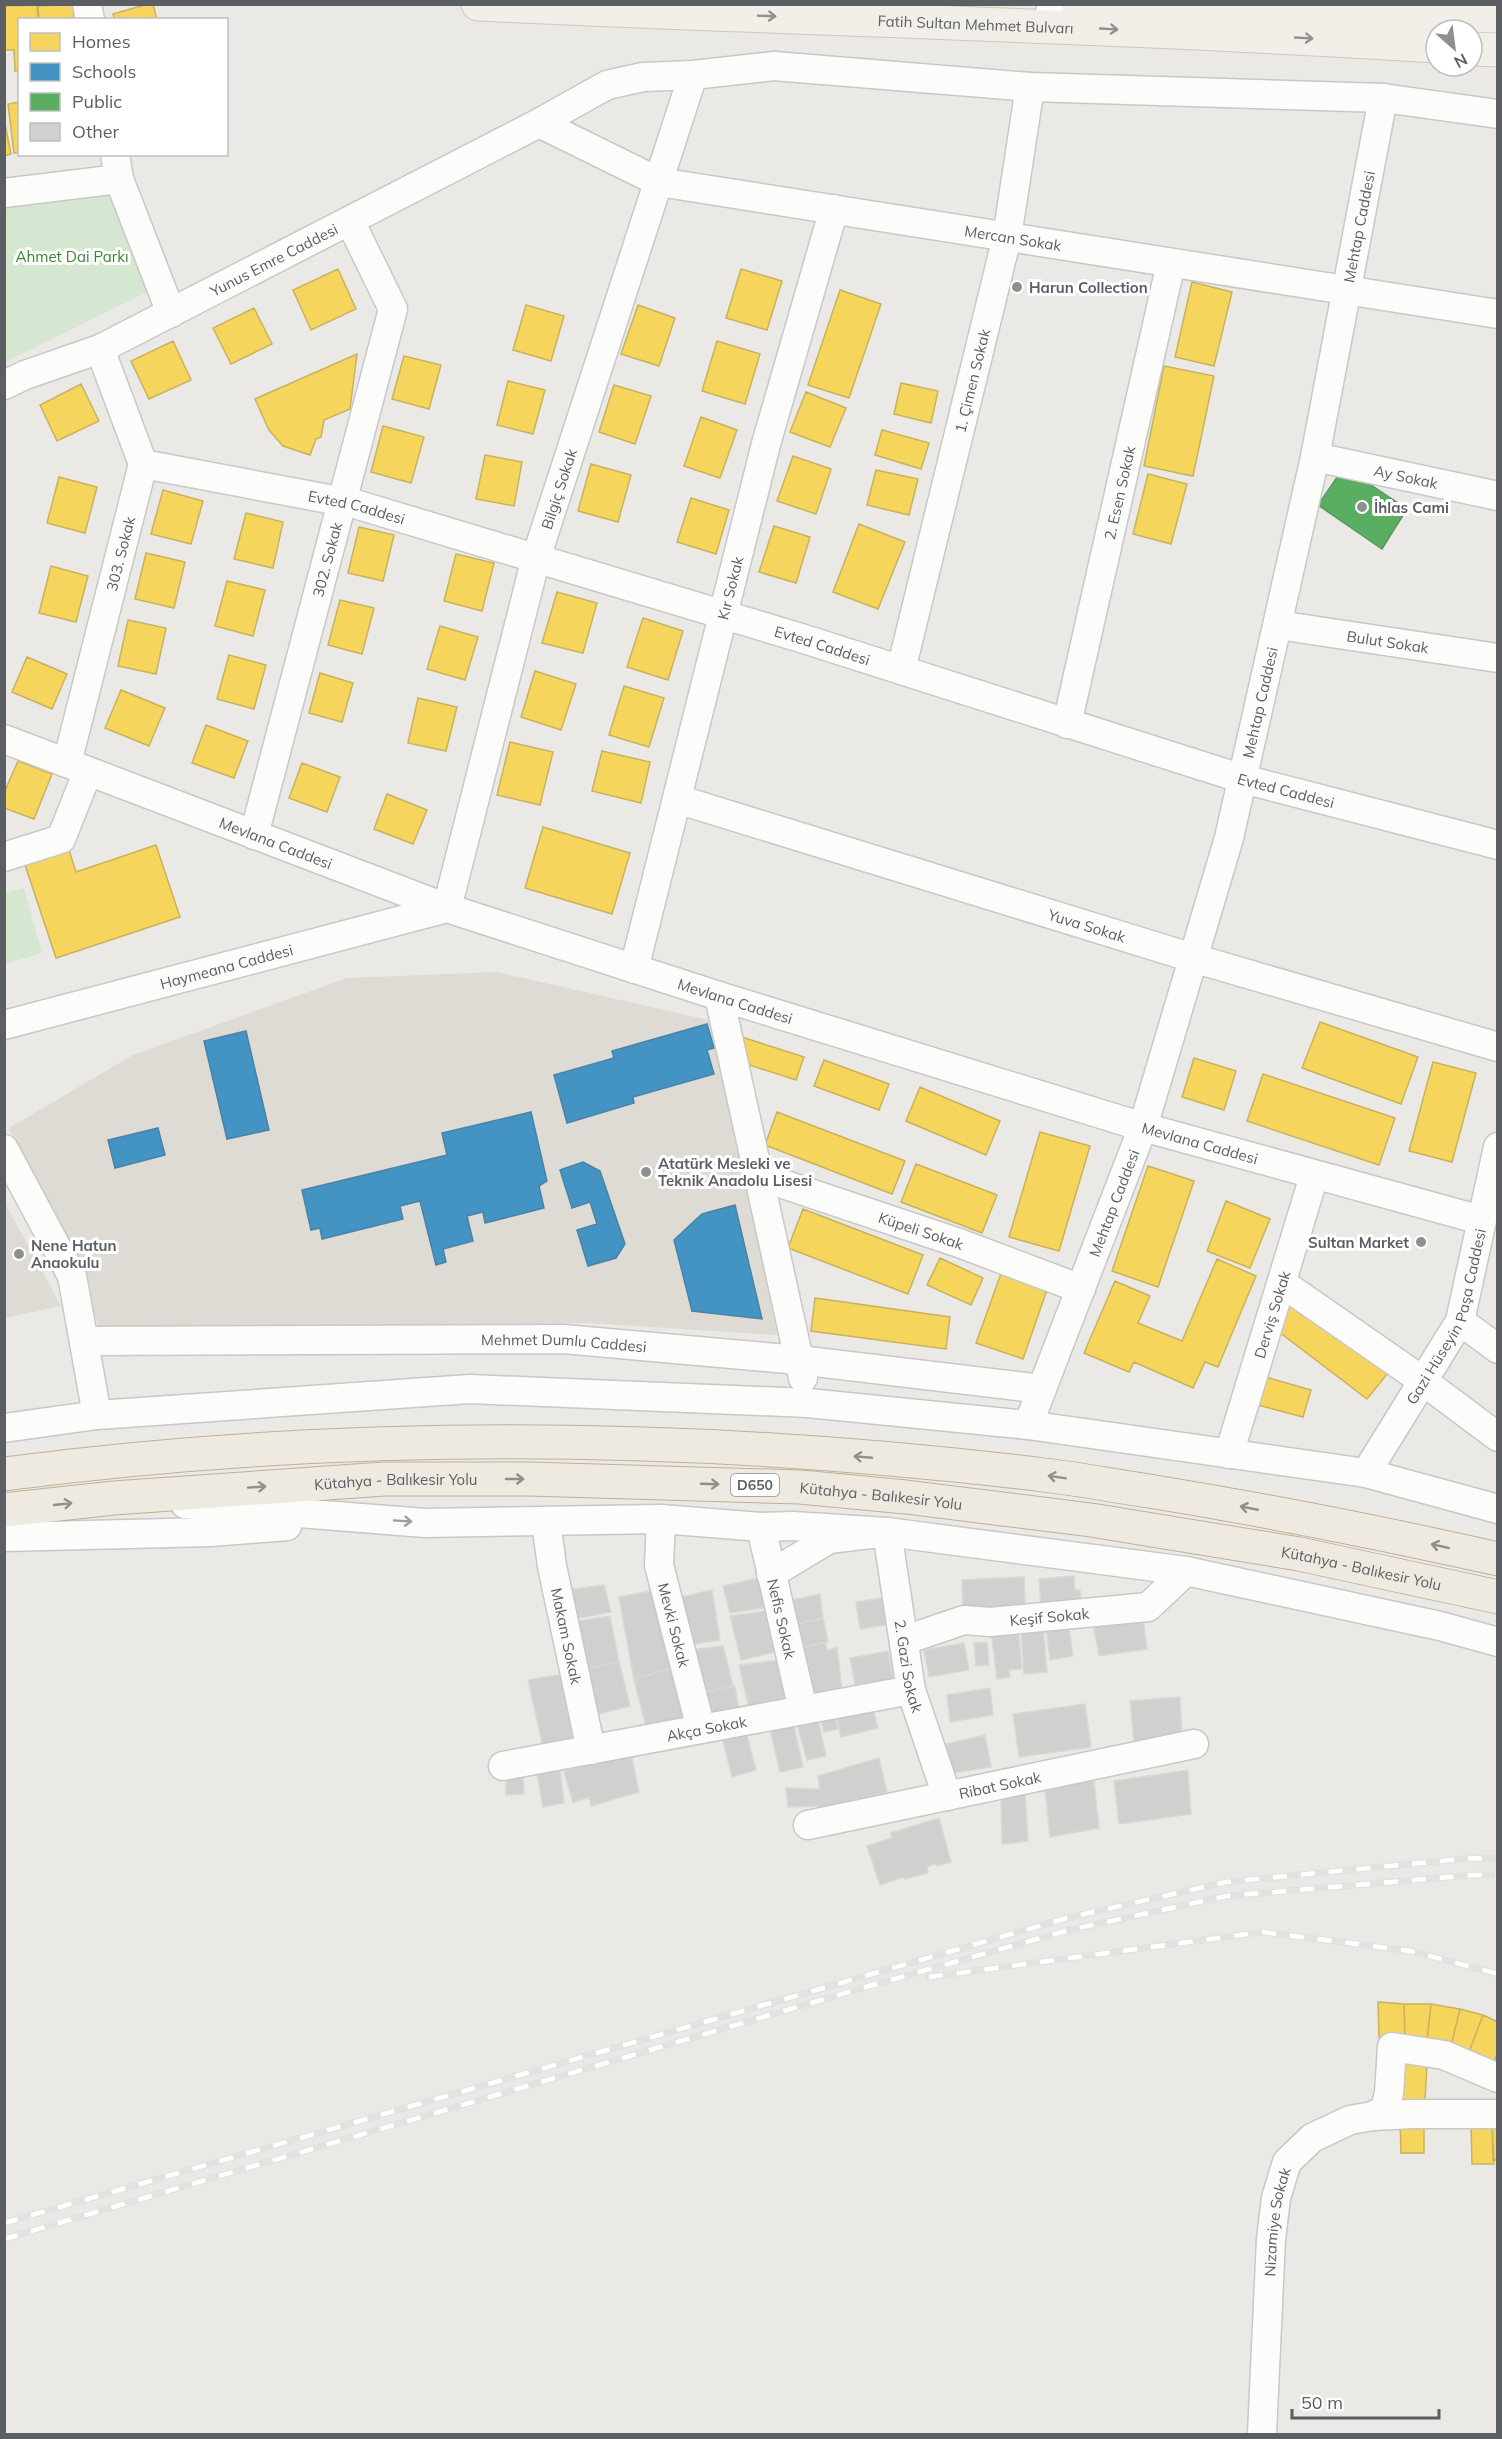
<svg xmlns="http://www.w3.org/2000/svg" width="1502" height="2439" viewBox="0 0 1502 2439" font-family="Mulish,sans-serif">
  <rect width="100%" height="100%" fill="#ebe9e5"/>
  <path fill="#dedbd5" d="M497 972 713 1021 777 1335 588 1323 100 1330 81 1273 9 1128 133 1055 347 978Z
    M4 1203H5L61 1306 5 1318Z"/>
  <path fill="#d5e6d1" d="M116 186 153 289 5 362V197Z
    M24 888 42 953 5 964V893Z"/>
  <path fill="#f6d55c" stroke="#c8b25e" stroke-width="1.5" d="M73 4 74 20H39L38 6Z
    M148 4H153L157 20H115L113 14Z
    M37 5 38 20H20V70L15 71 14 50H4V6Z
    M20 102V152L14 153 8 104Z
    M4 119 11 154 4 156Z
    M338 269 356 309 311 330 293 290Z
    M741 269 782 281 767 330 726 318Z
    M1192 282 1232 292 1214 366 1175 357Z
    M840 290 881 304 849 398 808 385Z
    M526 305 564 316 551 361 513 350Z
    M638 305 675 318 659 366 621 354Z
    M254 308 272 344 231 364 213 328Z
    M173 341 191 380 149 399 131 361Z
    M717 341 760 354 745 404 702 391Z
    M357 354 350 409 324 420 321 437 316 439 310 455 283 446 269 430 255 399Z
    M404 356 441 365 429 409 392 399Z
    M1164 366 1214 376 1193 476 1144 466Z
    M508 381 545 390 533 434 497 425Z
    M901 383 938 391 931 423 894 414Z
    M81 384 99 421 57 441 40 405Z
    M614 385 651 396 635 444 599 432Z
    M806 392 846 408 830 447 790 432Z
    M701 417 737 430 720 478 684 466Z
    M383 426 424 437 411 483 371 472Z
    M882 430 929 443 921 469 875 455Z
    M485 455 522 462 514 506 476 499Z
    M793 456 831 469 816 514 777 501Z
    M591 464 631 475 618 522 578 511Z
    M876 470 918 479 909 515 867 505Z
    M1148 474 1187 484 1171 544 1133 534Z
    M59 477 97 487 85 533 47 523Z
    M163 490 203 501 191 544 151 534Z
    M691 498 729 510 716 554 677 542Z
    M246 513 283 522 273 568 234 559Z
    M859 524 905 542 878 609 833 592Z
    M774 526 810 537 796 583 759 572Z
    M359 527 394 535 383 581 348 573Z
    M146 553 185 562 174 608 135 599Z
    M456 554 494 563 482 611 444 601Z
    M51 566 88 576 76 622 39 613Z
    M227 581 265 590 253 636 215 626Z
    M557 592 597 603 583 653 542 643Z
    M340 600 374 608 362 654 328 645Z
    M643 618 683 631 668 680 627 667Z
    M128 620 166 628 156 674 118 666Z
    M440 626 478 637 465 680 427 669Z
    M229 655 266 665 254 709 217 699Z
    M27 657 67 674 52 709 12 692Z
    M535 671 576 684 561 730 521 717Z
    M320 673 353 683 342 722 309 713Z
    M624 686 664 698 649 747 609 735Z
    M121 690 165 708 149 746 105 728Z
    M418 698 457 707 446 751 408 743Z
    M206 725 248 741 234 778 192 763Z
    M510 742 553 752 540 805 497 795Z
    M602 751 650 762 641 803 592 791Z
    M18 761 52 774 34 819 4 808V793Z
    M302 763 340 777 327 812 289 798Z
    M387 794 427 810 413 844 374 829Z
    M543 827 630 853 612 914 525 888Z
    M156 845 180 917 56 958 24 862 68 847 76 872Z
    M1320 1022 1418 1057 1401 1104 1302 1068Z
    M742 1037 804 1057 796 1080 734 1060Z
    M1194 1058 1236 1071 1224 1110 1182 1097Z
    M824 1060 889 1084 879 1110 814 1086Z
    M1433 1062 1476 1073 1452 1162 1409 1151Z
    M1263 1074 1395 1118 1379 1165 1247 1121Z
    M920 1087 1000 1121 986 1155 906 1121Z
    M777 1112 905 1161 892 1194 765 1145Z
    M1040 1132 1090 1146 1059 1251 1009 1237Z
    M916 1164 997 1195 982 1233 901 1202Z
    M1148 1166 1194 1181 1158 1287 1112 1271Z
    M1226 1201 1270 1219 1250 1268 1207 1251Z
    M803 1209 923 1255 908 1294 788 1248Z
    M940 1258 983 1278 971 1305 927 1285Z
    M1217 1259 1256 1276 1218 1367 1205 1362 1193 1388 1134 1362 1129 1372 1084 1353 1115 1281 1150 1296 1138 1323 1182 1341Z
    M1003 1268 1049 1284 1023 1359 976 1343Z
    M815 1298 950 1317 946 1349 811 1331Z
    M1294 1301 1388 1373 1367 1399 1274 1328Z
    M1262 1376 1311 1390 1303 1417 1254 1404Z
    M1378 2002 1404 2004 1405 2038 1379 2037Z
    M1404 2004H1431L1427 2040 1405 2038Z
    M1431 2004 1460 2009 1451 2046 1427 2040Z
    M1460 2009 1483 2015 1469 2052 1451 2046Z
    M1483 2015 1498 2022V2053L1493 2063 1469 2052Z
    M1403 2060 1427 2063 1425 2101 1401 2100Z
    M1400 2120 1424 2121V2153H1401Z
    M1471 2122 1492 2123 1494 2164H1472Z
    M1492 2123 1498 2124V2160H1493Z"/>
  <path fill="#4393c3" stroke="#4a83a6" stroke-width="1.5" d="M707 1024 714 1048 707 1050 714 1074 633 1097 634 1103 567 1123 554 1075 614 1058 612 1051Z
    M246 1031 269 1130 227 1139 204 1041Z
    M531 1112 547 1181 539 1186 544 1208 485 1223 483 1212 467 1216 473 1241 443 1249 446 1262 436 1265 420 1201 400 1206 403 1219 322 1239 320 1228 311 1230 302 1190 447 1155 442 1133Z
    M158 1128 165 1155 115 1168 108 1140Z
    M583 1162 600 1171 625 1244 616 1258 588 1266 577 1230 597 1224 590 1202 572 1208 560 1170Z
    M735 1205 762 1319 692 1311 674 1240 702 1214Z"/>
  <path fill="#5aae61" stroke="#5a9662" stroke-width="1.5" d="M1344 467 1407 509 1382 549 1318 505Z"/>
  <path fill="#d1d0ce" stroke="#dad8d4" stroke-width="1.5" d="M1074 1576 1075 1590H1080L1081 1603 1041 1606 1039 1579Z
    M1024 1577 1025 1607 963 1610 962 1580Z
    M759 1578 768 1607 730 1613 723 1586Z
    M604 1585 611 1612 574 1619 567 1590Z
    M655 1590 673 1667 634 1680 619 1597Z
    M712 1590 720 1640 687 1645 677 1598Z
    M820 1594 823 1618 793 1625 787 1601Z
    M883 1598 887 1625 860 1629 856 1602Z
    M768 1611 775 1652 741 1660 730 1616Z
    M610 1616 619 1662 585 1669 573 1622Z
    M1143 1617 1147 1649 1099 1656 1093 1624Z
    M823 1618 828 1642 797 1649 793 1625Z
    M1043 1627 1047 1672 1024 1674 1021 1628Z
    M1069 1628 1073 1656 1050 1660 1046 1629Z
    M1018 1629 1022 1669 1009 1670 1010 1677 997 1679 991 1631Z
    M825 1642 827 1650 837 1648 842 1689 805 1696 797 1649Z
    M987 1642 989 1665 976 1666 974 1643Z
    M964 1643 969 1670 929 1677 924 1650Z
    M723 1646 733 1686 700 1693 690 1650Z
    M888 1651 893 1679 855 1685 850 1658Z
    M780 1660 787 1698 749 1708 739 1665Z
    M619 1662 630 1706 595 1715 585 1669Z
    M673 1667 684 1720 647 1730 634 1680Z
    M568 1673 582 1744 544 1752 528 1680Z
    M735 1686 739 1710 703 1717 700 1693Z
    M990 1688 993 1715 950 1722 947 1695Z
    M1180 1697 1182 1735 1134 1741 1130 1701Z
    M871 1703 878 1728 841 1737 836 1711Z
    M1085 1704 1091 1747 1019 1757 1013 1714Z
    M834 1711 838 1729 824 1732 820 1714Z
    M817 1716 826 1756 807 1760 796 1721Z
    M793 1722 803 1767 780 1772 769 1725Z
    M746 1731 756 1770 732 1777 722 1737Z
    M985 1735 991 1767 953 1773 946 1744Z
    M631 1754 639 1792 591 1806 589 1797 573 1803 564 1771Z
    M879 1758 887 1792 821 1809 818 1806 788 1807 786 1788 820 1789 818 1776Z
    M560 1770 564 1803 543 1807 537 1773Z
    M1188 1770 1191 1814 1119 1824 1114 1781Z
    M523 1775 524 1794 506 1795V1776Z
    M1094 1781 1099 1828 1050 1837 1045 1788Z
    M1025 1793 1028 1841 1002 1844 1001 1796Z
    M939 1818 951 1862 937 1866 936 1863 927 1867 928 1873 905 1879 904 1877 880 1885 867 1846 892 1838 891 1833Z"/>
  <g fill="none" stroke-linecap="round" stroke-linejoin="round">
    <defs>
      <g id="minor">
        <path d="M87 4 90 20"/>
        <path d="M1049 27 1051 4"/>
        <path id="s1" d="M539 123 659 182 1498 314"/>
        <path d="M115 154 119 179 171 313"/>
        <path d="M4 193 119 179"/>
        <path id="s2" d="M4 385 25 375 100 349 539 123 607 85 643 77 693 75 774 66 1030 87 1383 98 1498 114"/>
        <path id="s3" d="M1315 457 1498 496"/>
        <path id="s4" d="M143 464 355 504 801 638 1243 779 1498 845"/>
        <path id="s5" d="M1278 625 1498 658"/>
        <path id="s6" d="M901 670 1007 237 1030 87"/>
        <path id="s7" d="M1067 724 1171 263"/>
        <path id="s8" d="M4 739 447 908 719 996 1143 1127 1481 1220"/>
        <path id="s9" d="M67 763 143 464 100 349"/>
        <path id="s10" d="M677 799 1193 958 1498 1047"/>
        <path id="s11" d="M254 835 393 309 350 221"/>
        <path d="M4 857 61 839 88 771"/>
        <path id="s12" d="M634 969 766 444 834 209"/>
        <path d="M719 996 803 1378"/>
        <path id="s13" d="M4 1025 447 908 536 558 693 75"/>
        <path d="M4 1149 72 1276 97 1415"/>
        <path id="s14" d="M759 1176 959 1243 1081 1289"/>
        <path d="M1282 1283 1423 1381 1498 1437"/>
        <path d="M1460 1321 1498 1349"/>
        <path id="s15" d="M84 1341 563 1339 799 1360 1042 1389"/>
        <path id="s16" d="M1028 1425 1143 1127 1229 838 1315 457 1383 98"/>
        <path d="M4 1428 97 1415 470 1389 808 1403 1028 1425 1366 1473 1498 1509"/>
        <path id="s17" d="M1229 1454 1314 1176"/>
        <path id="s18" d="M1366 1473 1460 1321 1498 1147"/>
        <path d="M185 1504 425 1523 661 1519 761 1527 793 1526 887 1532 1186 1571 1440 1626 1498 1642"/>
        <path id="s19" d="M661 1519 659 1565 701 1729"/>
        <path id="s20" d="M546 1522 552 1566 591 1750"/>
        <path id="s21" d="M761 1527 803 1710"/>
        <path d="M4 1537 211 1532 287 1526"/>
        <path id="s22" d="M771 1574 829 1539 887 1532 911 1690 947 1796"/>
        <path id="s23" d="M905 1640 964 1620 990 1622 1148 1607 1186 1571"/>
        <path id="s24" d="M503 1766 911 1690"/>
        <path id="s25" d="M808 1825 1194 1744"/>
        <path d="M1373 2116 1385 2109 1389 2093 1392 2047 1444 2055 1498 2078"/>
        <path id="s26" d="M1262 2434 1271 2239 1276 2198 1287 2162 1312 2138 1350 2120 1373 2116 1412 2114H1498"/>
      </g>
      <g id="major">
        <path id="s27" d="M478 4C797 19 1117 26 1436 46"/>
        <path d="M1079 6 1498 16"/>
        <path d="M1472 49 1498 50"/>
      </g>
      <g id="highway">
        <path d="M4 1474C349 1429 699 1433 1044 1475 1079 1479 1114 1486 1149 1491 1266 1510 1382 1533 1498 1559"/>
        <path id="s28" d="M4 1510 114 1498 384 1479H529L800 1487 906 1497 1091 1520 1299 1554 1498 1597"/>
      </g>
    </defs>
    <use href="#minor" stroke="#c7c8c7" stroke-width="31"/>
    <use href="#major" stroke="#d2c7b4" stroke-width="35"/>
    <use href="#highway" stroke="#c1af94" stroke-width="35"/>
    <use href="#minor" stroke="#fcfcfb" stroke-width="28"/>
    <use href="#major" stroke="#f2efe8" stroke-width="33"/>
    <use href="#highway" stroke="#eeeae1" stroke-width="33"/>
    <defs>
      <path id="rail" d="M929 1977 1263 1932 1411 1951 1498 1974
        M4 2223 1067 1918 1226 1882 1472 1858 1498 1859
        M4 2239 876 1984 1069 1930 1227 1896 1473 1875H1498"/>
    </defs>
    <use href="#rail" stroke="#e2e2e2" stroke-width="7"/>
    <use href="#rail" stroke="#fff" stroke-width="4.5" stroke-dasharray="14" stroke-linecap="butt"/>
  </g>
  <defs><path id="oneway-shaft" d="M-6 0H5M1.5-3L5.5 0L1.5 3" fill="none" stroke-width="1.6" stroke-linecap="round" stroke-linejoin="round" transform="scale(1.5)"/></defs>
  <g stroke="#909192">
    <use href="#oneway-shaft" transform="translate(767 16) rotate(2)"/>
    <use href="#oneway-shaft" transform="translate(1109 29) rotate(3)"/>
    <use href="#oneway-shaft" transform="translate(1304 38) rotate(3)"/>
  </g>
  <g stroke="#8e908f">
    <use href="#oneway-shaft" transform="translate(863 1457) rotate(-175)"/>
    <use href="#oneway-shaft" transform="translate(1057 1477) rotate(-171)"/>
    <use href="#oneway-shaft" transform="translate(515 1479)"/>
    <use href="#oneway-shaft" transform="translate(710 1484) rotate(2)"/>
    <use href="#oneway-shaft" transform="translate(257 1487) rotate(-4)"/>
    <use href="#oneway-shaft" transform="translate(63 1504) rotate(-6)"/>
    <use href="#oneway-shaft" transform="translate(1249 1508) rotate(-169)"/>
    <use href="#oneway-shaft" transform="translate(1440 1546) rotate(-167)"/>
  </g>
  <use stroke="#9b9ea0" href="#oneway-shaft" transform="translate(403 1521) rotate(4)"/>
  <g fill="#8d8f90" stroke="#fff" stroke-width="2">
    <circle cx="1017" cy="287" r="6"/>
    <circle cx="1362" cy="507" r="6"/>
    <circle cx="646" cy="1172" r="6"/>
    <circle cx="1421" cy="1242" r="6"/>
    <circle cx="19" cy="1254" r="6"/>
  </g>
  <g text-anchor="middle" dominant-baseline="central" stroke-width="6" stroke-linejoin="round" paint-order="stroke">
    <rect fill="#fff" stroke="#8c8f92" stroke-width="1.5" x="731" y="1474" width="48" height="22" rx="4.5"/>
    <g font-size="14" font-weight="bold" fill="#5b5f63">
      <text x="755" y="1485">D650</text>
    </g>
    <g font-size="15" fill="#5b5f63" stroke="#fff">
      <text stroke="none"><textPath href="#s27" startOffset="498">Fatih Sultan Mehmet Bulvarı</textPath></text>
      <text stroke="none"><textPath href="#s16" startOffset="1246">Mehtap Caddesi</textPath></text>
      <text stroke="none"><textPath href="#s1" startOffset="492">Mercan Sokak</textPath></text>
      <text stroke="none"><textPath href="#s2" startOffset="298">Yunus Emre Caddesi</textPath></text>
      <text stroke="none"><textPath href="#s6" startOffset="298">1. Çimen Sokak</textPath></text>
      <text stroke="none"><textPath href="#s3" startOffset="93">Ay Sokak</textPath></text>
      <text stroke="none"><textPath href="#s13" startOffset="892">Bilgiç Sokak</textPath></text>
      <text stroke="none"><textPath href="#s7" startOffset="237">2. Esen Sokak</textPath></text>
      <text stroke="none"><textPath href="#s4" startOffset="218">Evted Caddesi</textPath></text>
      <text stroke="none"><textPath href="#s9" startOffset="216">303. Sokak</textPath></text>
      <text stroke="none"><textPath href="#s11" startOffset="285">302. Sokak</textPath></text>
      <text stroke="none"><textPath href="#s12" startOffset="393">Kır Sokak</textPath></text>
      <text stroke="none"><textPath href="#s5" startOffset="111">Bulut Sokak</textPath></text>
      <text stroke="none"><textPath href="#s4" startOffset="704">Evted Caddesi</textPath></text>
      <text stroke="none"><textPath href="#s16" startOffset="760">Mehtap Caddesi</textPath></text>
      <text stroke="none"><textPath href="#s4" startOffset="1190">Evted Caddesi</textPath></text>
      <text stroke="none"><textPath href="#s8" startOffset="291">Mevlana Caddesi</textPath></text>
      <text stroke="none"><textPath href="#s10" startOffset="429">Yuva Sokak</textPath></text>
      <text stroke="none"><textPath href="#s13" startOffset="230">Haymeana Caddesi</textPath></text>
      <text stroke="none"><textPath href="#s8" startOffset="777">Mevlana Caddesi</textPath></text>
      <text stroke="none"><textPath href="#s8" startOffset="1263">Mevlana Caddesi</textPath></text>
      <text stroke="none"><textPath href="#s16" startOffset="238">Mehtap Caddesi</textPath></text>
      <text stroke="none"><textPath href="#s14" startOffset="171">Küpeli Sokak</textPath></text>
      <text stroke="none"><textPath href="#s17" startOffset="146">Derviş Sokak</textPath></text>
      <text stroke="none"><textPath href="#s18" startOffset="178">Gazi Hüseyin Paşa Caddesi</textPath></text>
      <text stroke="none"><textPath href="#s15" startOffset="480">Mehmet Dumlu Caddesi</textPath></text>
      <text stroke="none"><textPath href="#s28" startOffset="393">Kütahya - Balıkesir Yolu</textPath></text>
      <text stroke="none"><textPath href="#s28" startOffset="879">Kütahya - Balıkesir Yolu</textPath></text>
      <text stroke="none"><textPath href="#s28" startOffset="1365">Kütahya - Balıkesir Yolu</textPath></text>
      <text stroke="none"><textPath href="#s23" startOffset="148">Keşif Sokak</textPath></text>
      <text stroke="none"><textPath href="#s21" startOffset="94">Nefis Sokak</textPath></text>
      <text stroke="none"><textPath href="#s19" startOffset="108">Mevki Sokak</textPath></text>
      <text stroke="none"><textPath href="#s20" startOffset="116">Makam Sokak</textPath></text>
      <text stroke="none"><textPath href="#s22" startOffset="262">2. Gazi Sokak</textPath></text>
      <text stroke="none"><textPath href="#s24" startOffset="207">Akça Sokak</textPath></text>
      <text stroke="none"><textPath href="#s25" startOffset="196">Ribat Sokak</textPath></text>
      <text stroke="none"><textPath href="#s26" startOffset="213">Nizamiye Sokak</textPath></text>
    </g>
    <g font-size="15" fill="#3b8538" stroke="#fff">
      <text x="72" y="256">Ahmet Dai Parkı</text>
    </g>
    <g font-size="15" font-weight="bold" fill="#5b5f63" stroke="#fff" text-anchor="start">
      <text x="1029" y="287">Harun Collection</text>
      <text x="1374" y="507">İhlas Cami</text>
      <text x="658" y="1163">Atatürk Mesleki ve<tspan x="658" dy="17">Teknik Anadolu Lisesi</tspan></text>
      <text x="1409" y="1242" text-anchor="end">Sultan Market</text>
      <text x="31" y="1245">Nene Hatun<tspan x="31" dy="17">Anaokulu</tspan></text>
    </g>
  </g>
  <rect width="1502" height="2439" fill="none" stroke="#5b5f63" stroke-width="12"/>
  <rect x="18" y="18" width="210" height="138" fill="#ffffff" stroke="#bdbfc1" stroke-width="1.5"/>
  <rect x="30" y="33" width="30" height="18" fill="#f6d55c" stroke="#bdbfc1" stroke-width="1.5"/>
  <text x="72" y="48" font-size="18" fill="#5b5f63">Homes</text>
  <rect x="30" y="63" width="30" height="18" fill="#4393c3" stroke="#bdbfc1" stroke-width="1.5"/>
  <text x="72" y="78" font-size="18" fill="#5b5f63">Schools</text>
  <rect x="30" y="93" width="30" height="18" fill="#5aae61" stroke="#bdbfc1" stroke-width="1.5"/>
  <text x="72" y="108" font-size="18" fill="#5b5f63">Public</text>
  <rect x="30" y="123" width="30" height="18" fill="#d1d0ce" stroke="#bdbfc1" stroke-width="1.5"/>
  <text x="72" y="138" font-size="18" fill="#5b5f63">Other</text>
  <g transform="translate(1454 48) rotate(152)"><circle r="28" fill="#ffffff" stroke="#bdbfc1" stroke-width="1.5"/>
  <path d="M0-4.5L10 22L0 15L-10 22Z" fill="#8d8f90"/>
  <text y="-9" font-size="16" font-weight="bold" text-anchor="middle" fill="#5b5f63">N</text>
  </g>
  <path d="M1292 2409v9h147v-9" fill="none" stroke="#5b5f63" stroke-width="3"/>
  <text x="1301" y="2409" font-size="18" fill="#5b5f63" stroke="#ffffff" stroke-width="4.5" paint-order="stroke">50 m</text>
</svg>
